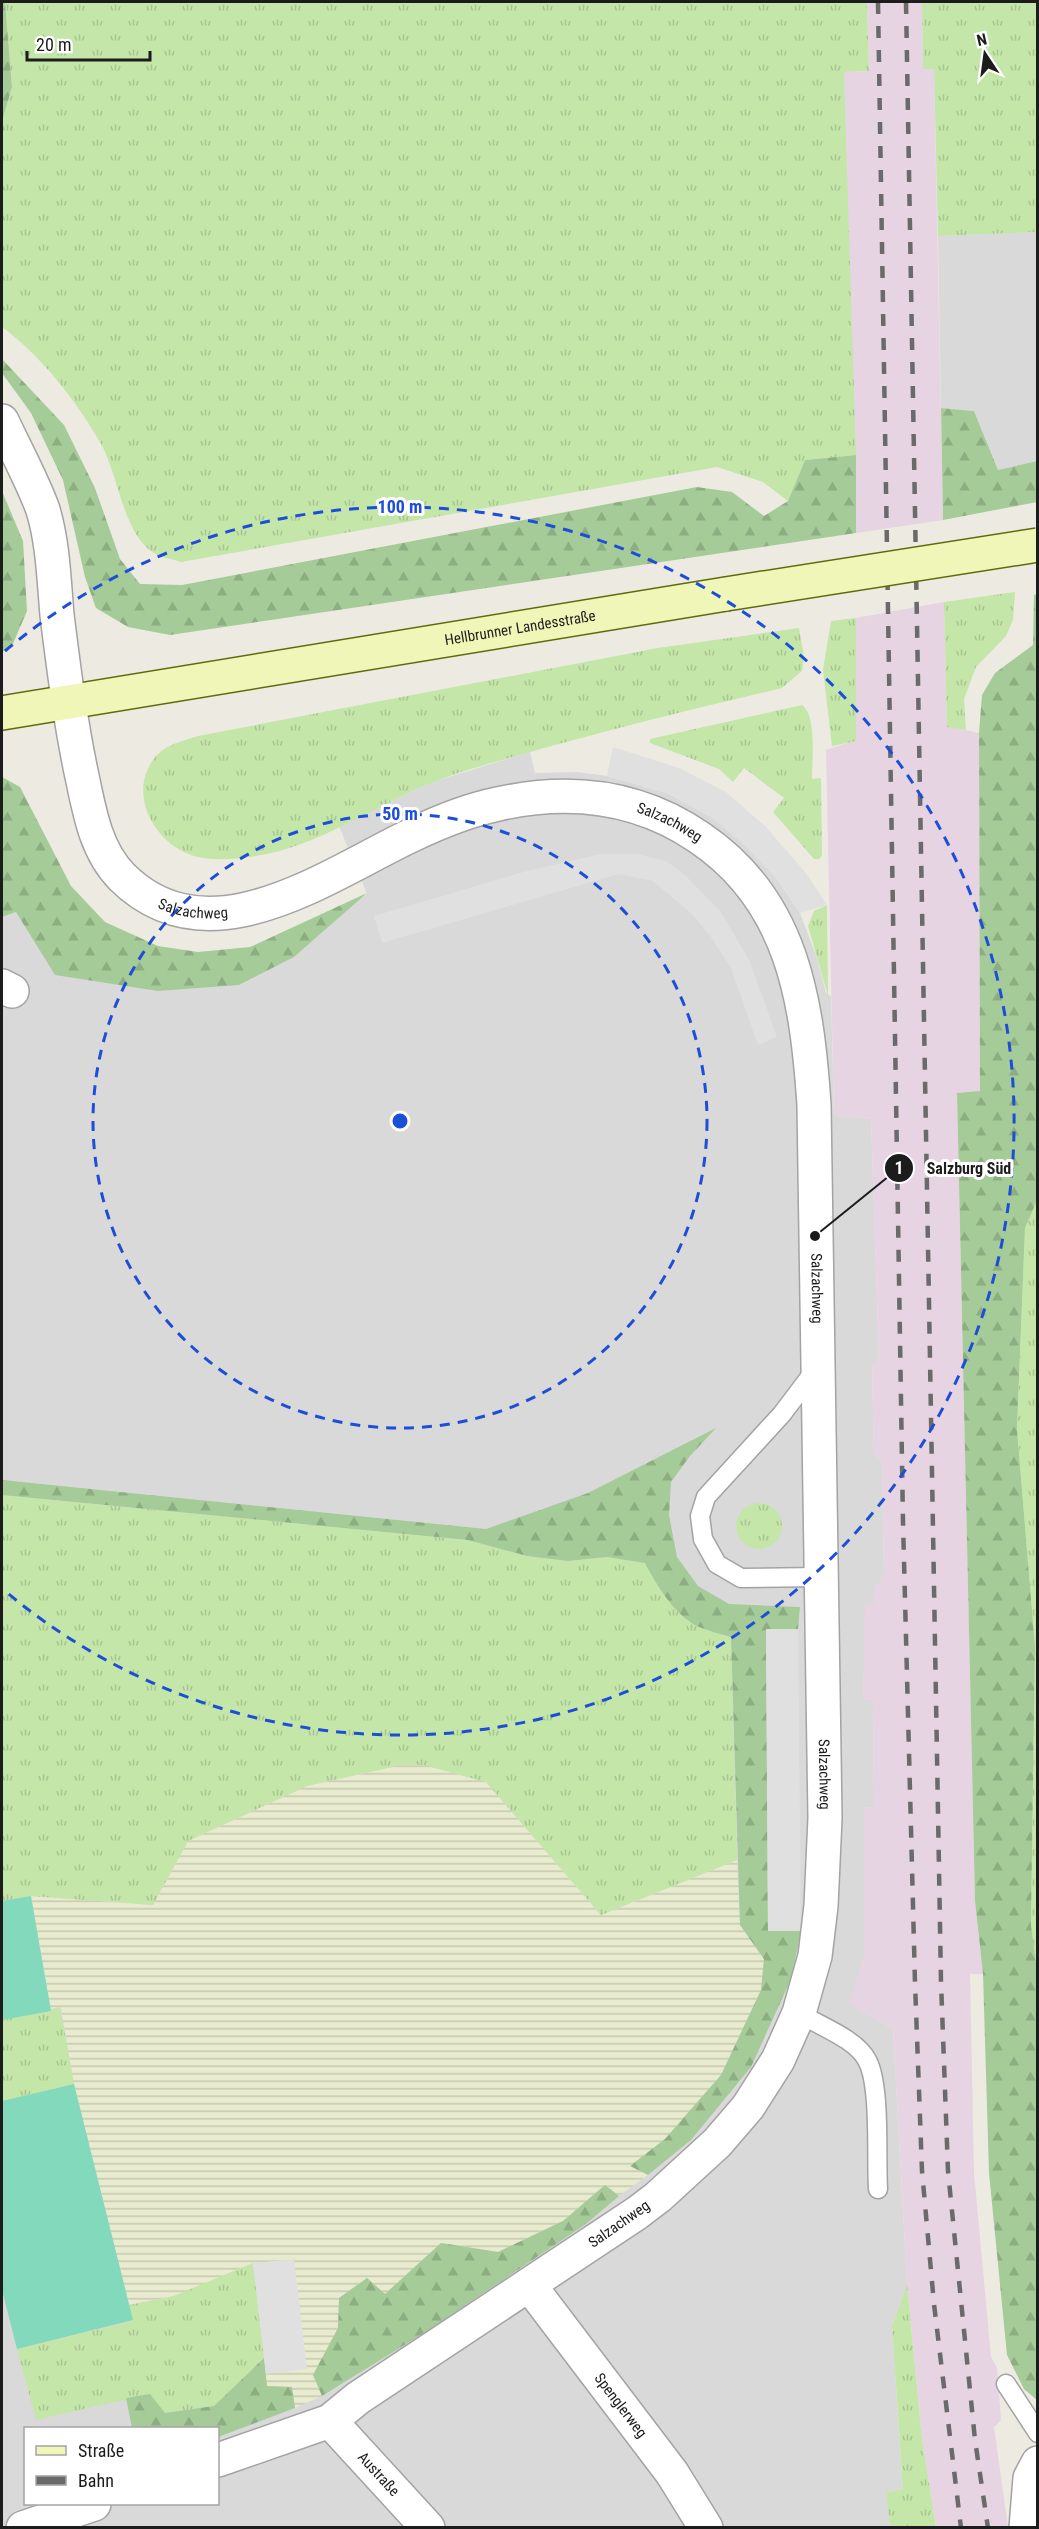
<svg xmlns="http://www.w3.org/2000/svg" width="1039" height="2529" viewBox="0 0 1039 2529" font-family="'Roboto Condensed',sans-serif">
  <defs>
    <pattern id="farmland-rules" width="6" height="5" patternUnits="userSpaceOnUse" patternTransform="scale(1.5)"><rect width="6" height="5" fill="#e8ebce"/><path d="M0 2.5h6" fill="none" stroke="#c6c9b0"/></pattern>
    <pattern id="grass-tufts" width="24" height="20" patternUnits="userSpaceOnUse" patternTransform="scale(1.5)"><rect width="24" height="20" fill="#c4e6a9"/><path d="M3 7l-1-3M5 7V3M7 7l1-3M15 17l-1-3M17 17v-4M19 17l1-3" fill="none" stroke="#a8c591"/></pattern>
    <pattern id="forest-firs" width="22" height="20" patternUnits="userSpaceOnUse" patternTransform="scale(1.5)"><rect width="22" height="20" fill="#a5cb98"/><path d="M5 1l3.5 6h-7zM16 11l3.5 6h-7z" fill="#8dae82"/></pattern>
  </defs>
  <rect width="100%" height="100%" fill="#edeae2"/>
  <path fill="#dad9d9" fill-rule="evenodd" d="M1037 232V461L998 470 974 411 941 408 938 236Z
    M530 752 535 773 577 772 607 776 667 793 713 818 745 845 776 878 800 913 816 955 826 993 831 996 834 1115 871 1119 879 1358 872 1366 874 1454 882 1463 884 1576 874 1590V1604H866L863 1700H873L874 1807 864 1808V1957L850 2004 893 2029 907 2284 892 2326 903 2489 886 2492 890 2527H2V917L16 912 239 985 367 894 339 826 432 782ZM26 2428H218V2504H26Z"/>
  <path fill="#e6d4e2" d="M867 2H922L923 69H934L943 520 856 533 844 72 869 71Z
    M944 602 947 726 979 733 980 1092 957 1093 975 1901 983 1974H970L974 2173 991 2357 997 2368 1001 2420 994 2427 1008 2527H936L922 2439 907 2284 893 2029 849 2004 864 1957V1808L874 1807 873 1700H863L865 1604 874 1603V1590L884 1576 882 1463 874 1454 872 1366 879 1358 871 1119 834 1115 826 750 856 740V618Z"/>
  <path fill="url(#farmland-rules)" d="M401 1765H424L486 1782 601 1915 737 1860 740 1925 764 1959 761 1990 721 2075 665 2139 631 2165 648 2175 619 2196 605 2185 563 2221 498 2252 441 2243 385 2294 367 2278 339 2298 338 2328 313 2375 322 2396 295 2408 292 2387 267 2386 253 2264 174 2296 129 2305 74 2084 61 2008 51 2011 31 1896 153 1905 188 1841 307 1786Z"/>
  <path fill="url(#grass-tufts)" d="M5 2H867L869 71 844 72 856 455 805 460 788 501 763 482 717 467 181 562C173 559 161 558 154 553 123 535 118 472 100 442 75 399 42 357 2 327V122L12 87Z
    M922 2H1037V232L938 236 934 69H923Z
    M1015 592 1013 620 1006 636 976 667 964 699 966 730 947 727 944 602Z
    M856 618V741L832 746 823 670 831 621Z
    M799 628 804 657 802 671 782 688C702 707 623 726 544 748 507 759 468 768 431 783 377 805 314 848 256 856 237 859 216 861 198 857 155 847 124 792 157 755 168 744 183 741 198 736L658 648Z
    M802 705C817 716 812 761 812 779L821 778 822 856 819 859H814L773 812 784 798 744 768 733 782 719 769 650 743V739Z
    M827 905 828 996 808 926 814 911Z
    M1037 1198V1979L1031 1925 1035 1647 1017 1429 1025 1228Z
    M2 1495 468 1540 527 1556 568 1561 607 1557 645 1563C657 1586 675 1616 699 1627 709 1631 720 1634 731 1637L737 1860 601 1915 486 1782 424 1765H401L307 1786 188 1841 153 1905 31 1896 2 1901Z
    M736 1526a23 23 0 1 1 46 0a23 23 0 1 1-46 0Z
    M60 2007 74 2084 2 2101V2020Z
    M253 2263 264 2358 214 2406 164 2413 150 2394 36 2420 17 2349 132 2321 129 2305 174 2296Z
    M907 2284 922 2439 936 2527H890L886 2492 903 2489 892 2326Z"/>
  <path fill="url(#forest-firs)" d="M2 2H5L12 87 2 122Z
    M2 359 64 425 95 488 120 559 140 584 182 585 697 487 732 492 764 516 788 501 805 460 856 455V533L170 635 128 627 96 608 85 577 63 480 31 413 2 373Z
    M941 408 974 411 998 470 1037 461V502L943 520Z
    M2 491 23 541 27 611 12 646 2 652Z
    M1037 594 1038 1198 1025 1228 1017 1429 1035 1647 1031 1925 1038 1979 1037 2400 1024 2389 1007 2355 989 2173 983 1974 975 1901 957 1093 980 1091 979 733 982 695 995 673 1033 645 1034 595Z
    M2 777 20 787 71 886 105 922 158 946 198 952 250 947 367 893 294 957 239 985 158 991 55 975 16 912 2 917Z
    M716 1428 690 1456 671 1482 669 1515 677 1557 698 1586 729 1604 800 1607 798 1629 766 1630 768 1931H801L791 1979 751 2067 691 2140 648 2175 630 2166 665 2139 721 2075 761 1990 764 1959 740 1925 731 1637C720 1634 709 1631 699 1627 675 1616 657 1586 645 1563L607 1557 568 1561 527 1556 468 1540 2 1495V1480L486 1529 588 1493Z
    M605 2185 619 2196 586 2224 427 2331 322 2396 313 2375 338 2328 339 2298 367 2278 385 2294 441 2243 498 2252 563 2221Z
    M264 2358 267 2386 292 2387 295 2408 218 2437V2428H132L126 2398 150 2394 165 2413 214 2406Z"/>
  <path fill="#83d9bc" d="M31 1896 51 2011 2 2020V1901Z
    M74 2084 133 2320 17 2349 2 2290V2101Z"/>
  <path fill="#e0e0e0" d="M613 747 679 768 726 792 765 826 806 873 827 905 800 913 776 878 745 845 713 818 667 793 607 776Z
    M601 854H637L666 861 685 875 721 912 750 962 777 1037 758 1045 731 968 711 937 693 915 653 881 619 874 382 943 374 916 527 871Z
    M766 1629H798L801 1931H768Z
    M294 2259 307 2369 266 2374 253 2263Z"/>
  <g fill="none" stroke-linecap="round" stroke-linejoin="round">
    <defs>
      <path id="service" d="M816 1369 782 1414 706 1497 700 1516 703 1539 717 1564 741 1578 821 1577
        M799 2013C819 2026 855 2038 867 2060 881 2085 876 2158 878 2189
        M1006 2384 1038 2433"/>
      <g id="minor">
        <path id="s1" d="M2 421C14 447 34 484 43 510 53 543 54 581 57 615 64 671 71 726 83 781 90 815 97 852 122 877 209 963 327 875 412 835 439 822 469 810 498 804 570 788 639 796 700 838 793 901 807 1001 814 1105L825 1818 821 1906 815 1956 799 2013 778 2060 748 2107 717 2143 658 2197 637 2213 358 2398 330 2421 218 2460"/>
        <path d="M2 986 12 991"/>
        <path id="s2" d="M530 2286 672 2473 706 2528"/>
        <path id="s3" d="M330 2421 428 2528"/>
        <path d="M23 2528 94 2504"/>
        <path d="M1026 2528 1030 2478 1038 2463"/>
      </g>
      <g id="secondary">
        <path id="s4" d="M2 713 726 594"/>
      </g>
    </defs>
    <use href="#service" stroke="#a3a3a3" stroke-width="21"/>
    <use href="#minor" stroke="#a3a3a3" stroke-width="36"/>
    <use href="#secondary" stroke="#5d6c0a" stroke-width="36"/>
    <use href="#service" stroke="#fff" stroke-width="18"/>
    <use href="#minor" stroke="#fff" stroke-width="33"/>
    <use href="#secondary" stroke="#f0f6b7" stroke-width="33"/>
    <path stroke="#6a6a6a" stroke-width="4.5" stroke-dasharray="12 12" stroke-linecap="butt" d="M878 2 903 1522 915 1983 922 2171 934 2304 961 2528
      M906 2 941 1982 948 2171 975 2440 988 2528"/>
    <defs>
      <path id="secondary-bridge" d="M726 594 1038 545"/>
    </defs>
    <use href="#secondary-bridge" stroke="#5d6c0a" stroke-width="36" stroke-linecap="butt"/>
    <use href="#secondary-bridge" stroke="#f0f6b7" stroke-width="33"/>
  </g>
  <g fill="none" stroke="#1d4ed8" stroke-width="3" stroke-dasharray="10 8">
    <circle cx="400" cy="1121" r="307"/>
    <path d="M5 651A614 614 0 1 1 5 1591"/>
  </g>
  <g text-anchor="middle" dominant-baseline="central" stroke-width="6" stroke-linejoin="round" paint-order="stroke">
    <g font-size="15" fill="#1c1c1c" stroke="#fff">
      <text stroke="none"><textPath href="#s4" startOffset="525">Hellbrunner Landesstraße</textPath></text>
      <text stroke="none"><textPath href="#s1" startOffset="1062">Salzachweg</textPath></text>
      <text stroke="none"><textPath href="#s1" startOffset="558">Salzachweg</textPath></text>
      <text stroke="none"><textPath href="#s1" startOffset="1582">Salzachweg</textPath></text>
      <text stroke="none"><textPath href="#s1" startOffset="2068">Salzachweg</textPath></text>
      <text transform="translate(619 2224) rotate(-35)">Salzachweg</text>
      <text stroke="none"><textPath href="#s2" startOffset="150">Spenglerweg</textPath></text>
      <text stroke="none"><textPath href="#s3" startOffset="72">Austraße</textPath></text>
    </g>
  </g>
  <circle cx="400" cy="1121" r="9" fill="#1d4ed8" stroke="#fff" stroke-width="3"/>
  <g font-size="18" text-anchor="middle" font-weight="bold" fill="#1d4ed8" stroke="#fff" stroke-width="6" stroke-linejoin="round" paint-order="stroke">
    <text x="400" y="513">100 m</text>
    <text x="400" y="820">50 m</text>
  </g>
  <path fill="none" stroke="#1c1c1c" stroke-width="2" d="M815 1236L899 1168"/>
  <g fill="#1c1c1c" stroke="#fff" stroke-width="2">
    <circle cx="815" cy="1236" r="6"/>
    <circle cx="899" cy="1168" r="15"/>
  </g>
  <g font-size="18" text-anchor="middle" font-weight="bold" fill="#fff">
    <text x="899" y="1174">1</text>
  </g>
  <g font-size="16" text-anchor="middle" font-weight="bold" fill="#1c1c1c" stroke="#fff" stroke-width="6" stroke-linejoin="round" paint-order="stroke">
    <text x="969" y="1174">Salzburg Süd</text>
  </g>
  <rect width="1039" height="2529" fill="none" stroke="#1c1c1c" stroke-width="6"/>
  <rect x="24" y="2427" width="195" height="78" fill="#ffffff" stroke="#a4a4a4" stroke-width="1.5"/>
  <rect x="36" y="2446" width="30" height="9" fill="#f0f6b7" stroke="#a4a4a4" stroke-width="1.5"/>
  <text x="78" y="2457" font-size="18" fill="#1c1c1c">Straße</text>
  <rect x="36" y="2476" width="30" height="9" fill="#6a6a6a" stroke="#a4a4a4" stroke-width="1.5"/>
  <text x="78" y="2487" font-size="18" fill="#1c1c1c">Bahn</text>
  <g transform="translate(985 54) rotate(347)" stroke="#ffffff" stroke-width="4.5" paint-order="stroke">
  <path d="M0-4.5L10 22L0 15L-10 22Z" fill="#1c1c1c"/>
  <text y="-9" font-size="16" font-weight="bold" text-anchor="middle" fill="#1c1c1c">N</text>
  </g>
  <path d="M27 51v9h123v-9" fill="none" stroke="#1c1c1c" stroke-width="3"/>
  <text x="36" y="51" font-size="18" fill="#1c1c1c" stroke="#ffffff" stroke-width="4.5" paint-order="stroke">20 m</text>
</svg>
